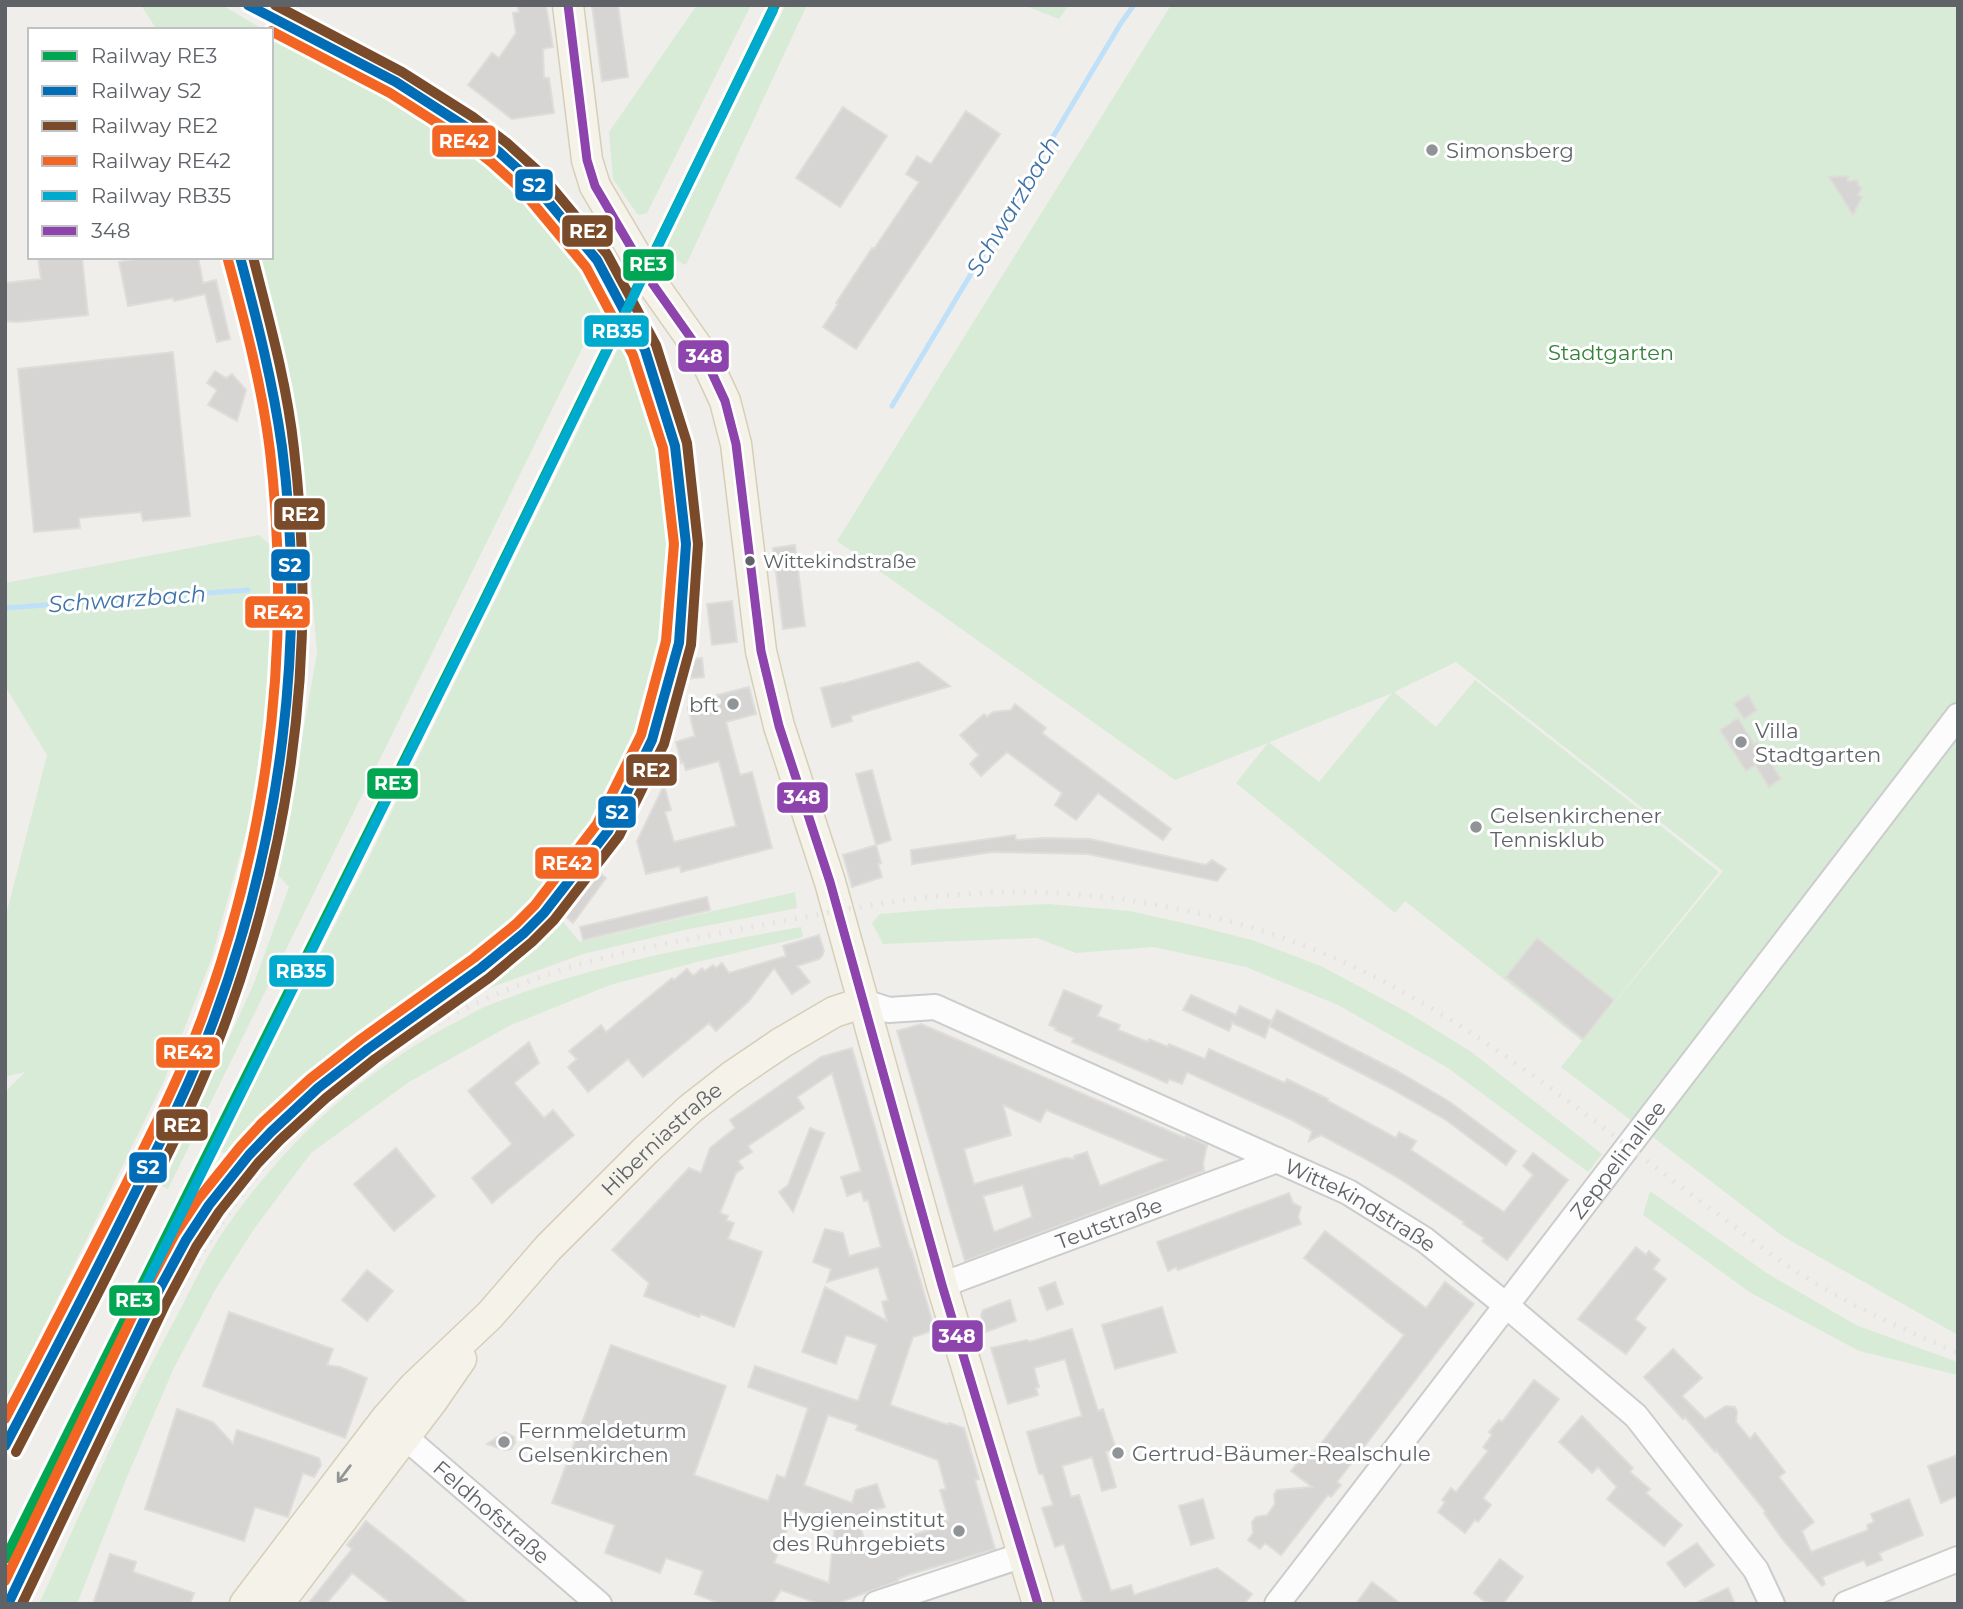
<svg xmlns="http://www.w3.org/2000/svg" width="1963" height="1609" viewBox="0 0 1963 1609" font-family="Montserrat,sans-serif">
  <rect width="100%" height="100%" fill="#efeeea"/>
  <path fill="#d8ebd6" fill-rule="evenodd" d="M141 5H222L264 30H157Z
    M697 5H751L647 213 638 215 613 179 609 132Z
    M786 5H807L686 265 661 253Z
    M1023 5H1069L1059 19Z
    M1171 5H1958V1335L1784 1237 1561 1067 1582 1041 1405 901 1395 913 1236 783 1268 743 1175 780 837 541ZM1456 662 1723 871 1591 1031 1719 872 1475 680 1436 727 1394 692ZM1392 693 1319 782 1270 743V742Z
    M271 34 382 89 463 142 527 198 586 275 602 308 168 1189 162 1186 254 983 289 887 278 875 317 653 307 533 286 363 257 257H271Z
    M626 333 660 442 667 541 668 605 663 651 651 701 633 749 609 801 578 850 540 899 473 960 403 1006 285 1097 231 1157 220 1151 362 872Z
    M259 535 275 549 274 653 250 818 211 960 164 1081 5 1406V1092L25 1072 5 1077V919L47 755 5 686V583Z
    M795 892 797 908 685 930 583 954 484 990 479 980 554 911 580 942Z
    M1049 904 1130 911 1205 928 1255 941 1323 967 1407 1012 1470 1051 1602 1154 1588 1172 1448 1068 1338 1005 1246 967 1153 947 1076 953 1037 938 883 944 872 923 880 914 941 909Z
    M801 927 803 937 697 962 610 985 511 1025 409 1082 311 1153 254 1229 215 1290 173 1370 127 1477 77 1604H39C84 1506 127 1407 179 1312 192 1287 205 1259 221 1235 281 1146 362 1070 458 1021 469 1015 481 1008 492 1004 591 965 696 946 801 927Z
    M1650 1191 1768 1274 1858 1326 1958 1362V1375L1859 1351 1751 1293 1643 1215Z"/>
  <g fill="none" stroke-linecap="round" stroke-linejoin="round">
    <path stroke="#bfe0f9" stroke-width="5" d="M892 406 1121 23 1134 5
      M5 608 248 590"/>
  </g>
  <path fill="#d6d5d3" stroke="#deddd9" stroke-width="2" fill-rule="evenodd" d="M517 5H546L553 47 543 49 544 78H549L554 113 512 119 468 85 492 53 499 58 516 33 513 13 519 12Z
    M592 5H618L628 77 602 81Z
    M843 107 887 136 840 207 796 178Z
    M966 111 1000 134 856 349 823 327 838 304 836 303 857 271 872 248 874 249 919 182 906 174 917 156 931 164Z
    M1848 176V181L1858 180V185L1862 188 1858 195 1862 197 1853 215 1829 177Z
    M38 257H82L88 315 17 322 5 321V283L41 279Z
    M148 257H198L203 283 216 280 230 339 217 342 205 294 174 301 173 298 128 306 119 262Z
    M173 352 190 516 143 521 141 512 79 518 80 528 34 532 18 369Z
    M215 371 226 378 232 374 246 390 237 421 208 405 217 390 207 383Z
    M795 545 805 626 783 629 773 548Z
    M732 601 737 642 712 645 707 604Z
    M702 658 704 677 683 679 688 660Z
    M918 662 950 686 851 716 852 721 832 727 821 688 841 683V684Z
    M749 687 756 714 726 722 740 775 752 772 772 848 681 872 680 866 646 874 637 841 664 785 671 810 665 812 674 842 736 826 719 761 686 770 683 762 681 763 676 742 695 736 688 708 718 700 717 695Z
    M1748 695 1757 710 1744 719 1734 704Z
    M1015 704 1046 728 1042 733 1171 829 1163 840 1098 793 1076 820 1055 805 1062 793 1007 752 981 776 970 764 979 755 960 735 984 714 987 717 993 712 1011 710Z
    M1738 718 1754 744 1757 742 1781 779 1769 787 1755 765 1746 771 1720 730Z
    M872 770 891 840 876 845 856 774Z
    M1015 835 1016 840 1045 838 1090 839 1206 865 1212 860 1226 869 1217 881 1088 854 992 852 912 864 911 850Z
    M876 845 881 863 878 864 882 877 852 887 843 855Z
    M594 869 606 878 573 923 559 911Z
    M707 897 710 910 583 940 580 927Z
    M819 935 824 951 822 956 819 959 797 966 810 982 792 994 774 968 749 1001 716 1031 709 1023 643 1077 628 1059 588 1092 568 1067 577 1059 569 1051 601 1025 606 1032 672 978 674 980 687 969 693 976 702 968 705 971 713 965 716 968 722 963 729 973 786 956 783 946Z
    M1537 938 1614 1000 1583 1039 1506 977Z
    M1064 990 1102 1006 1097 1016 1120 1025 1118 1030 1148 1042 1149 1039 1168 1047 1169 1044 1205 1059 1209 1049 1285 1083 1287 1079 1297 1084 1328 1099V1101L1396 1138 1399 1132 1416 1141 1411 1150 1504 1212 1533 1175 1523 1166 1533 1153 1568 1180 1507 1260 1482 1241 1484 1238 1463 1224 1464 1222 1400 1179 1362 1157 1321 1135 1309 1141 1312 1131 1292 1120 1187 1072 1182 1084 1169 1079 1167 1083 1072 1042 1074 1038 1055 1030 1056 1028 1049 1025Z
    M1191 995 1236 1015 1240 1006 1272 1021 1270 1025 1277 1010 1397 1071 1450 1102 1516 1151 1506 1165 1446 1120 1388 1087 1269 1026 1265 1038 1232 1023 1233 1021 1229 1031 1183 1010Z
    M921 1024 1185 1138 1186 1136 1207 1145 1203 1164 1204 1171 965 1261 897 1031ZM1003 1105 1040 1122 1046 1110 1166 1160 1100 1186 1087 1152 1074 1156V1159L1066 1158 974 1184 964 1149 1011 1135ZM1023 1185 1032 1217 994 1232 983 1196Z
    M529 1042 539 1063 514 1083 544 1118 553 1110 574 1135 492 1203 472 1178 512 1144 468 1091Z
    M852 1048 910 1249H911L935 1330 913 1337 890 1405 948 1425 949 1423 964 1428 979 1479 975 1480 995 1549 908 1575 898 1579V1581L835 1604H819L781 1590 772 1604H721L695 1594 703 1571 666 1558 660 1573 605 1553 615 1525 552 1503 611 1345 726 1386 694 1475 768 1501 777 1475 785 1478 808 1408 748 1387 755 1366 858 1401 877 1345 846 1335 836 1364 802 1352 825 1287 887 1321 882 1302 888 1300 878 1267 827 1282 831 1269 813 1262 825 1229 843 1233 849 1256 881 1247 868 1200 864 1201 861 1191 847 1196 841 1177 861 1171 832 1073 797 1097 804 1108 748 1146 752 1152 738 1161 743 1168 736 1173 720 1213 728 1216 726 1220 734 1223 728 1239 762 1252 734 1327 701 1314 699 1317 644 1296 649 1283 612 1250 689 1168 701 1173 710 1148 735 1128 730 1120 821 1057ZM828 1415 858 1425 856 1430 938 1460 946 1489 940 1490 949 1520 945 1521 946 1525 909 1536 912 1545 870 1558 857 1516 885 1507 877 1484 856 1490 852 1503 804 1485ZM795 1509 835 1522 829 1583 774 1563Z
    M810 1128 824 1133 793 1212 779 1192 788 1185Z
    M396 1148 435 1196 394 1231 354 1184Z
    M1289 1193 1293 1203 1301 1207 1298 1217 1301 1224 1178 1270 1176 1267 1168 1271 1157 1242Z
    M1325 1231 1426 1308 1445 1282 1474 1304 1337 1482 1341 1485 1331 1497 1328 1495 1281 1555 1265 1543 1260 1549 1248 1540 1253 1533 1252 1522 1256 1517 1267 1515 1275 1504 1274 1495 1277 1490 1312 1487 1291 1471 1307 1450 1313 1454 1404 1335 1304 1258Z
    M1636 1247 1646 1255 1649 1251 1660 1260 1653 1269 1666 1279 1635 1319 1646 1328 1626 1354 1578 1319Z
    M367 1270 393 1291 367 1321 342 1300Z
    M1055 1282 1063 1304 1047 1310 1039 1288Z
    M1010 1300 1016 1321 986 1332 981 1315 983 1310Z
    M1162 1307 1176 1352 1115 1369 1102 1325Z
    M229 1312 333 1349 327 1365 340 1367 367 1378 345 1438 203 1386Z
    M1072 1329 1098 1411 1103 1409 1116 1449 1106 1452 1116 1487 1102 1491 1092 1457 1062 1466 1071 1497 1079 1495 1111 1591 1131 1585 1134 1595 1217 1568 1252 1594 1244 1604H1082L1081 1601H1083L1064 1544 1055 1547 1042 1508 1053 1505 1043 1474H1039L1027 1432 1082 1416 1065 1359 1034 1368 1039 1387 1036 1388 1038 1395 1008 1404 991 1348 1027 1340 1029 1342Z
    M1673 1349 1702 1378 1682 1396 1705 1419 1726 1406 1735 1407 1737 1412 1736 1422 1750 1439 1755 1433 1785 1472 1779 1477 1814 1522 1802 1531 1811 1552 1868 1530 1867 1525 1874 1522 1871 1514 1909 1499 1923 1535 1879 1553 1882 1560 1867 1566 1864 1560 1822 1577 1825 1584 1822 1586 1783 1540 1764 1513 1766 1512 1716 1450 1715 1452 1685 1417 1683 1419 1644 1377Z
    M1534 1380 1559 1399 1483 1498 1491 1505 1478 1522 1475 1520 1465 1533 1438 1512 1445 1502 1442 1500 1451 1488 1456 1492 1488 1451 1483 1447 1492 1435 1489 1432 1499 1420 1502 1422Z
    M177 1409 213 1422 233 1444 237 1430 319 1458 321 1465 314 1477 303 1473 288 1517 255 1507 244 1541 145 1509Z
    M1582 1416 1633 1468 1630 1472 1650 1489 1646 1493 1682 1525 1664 1546 1607 1499 1617 1487 1598 1467 1592 1473 1559 1442Z
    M505 1432 514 1437 515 1443 511 1449 504 1450 487 1444Z
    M1958 1455V1495L1941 1503 1928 1466Z
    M1203 1499 1214 1538 1191 1545 1179 1506Z
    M366 1521 400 1548 469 1604H392L352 1573 326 1604H308L352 1549 347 1545Z
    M1697 1543 1714 1565 1685 1587 1667 1563Z
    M110 1554 136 1562 133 1572 194 1593 190 1604H93Z
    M1500 1559 1523 1577 1503 1604H1488L1474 1593Z
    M1372 1582 1401 1604H1356Z
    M1728 1588 1735 1604H1694Z"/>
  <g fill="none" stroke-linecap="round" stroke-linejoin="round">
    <defs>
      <g id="minor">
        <path id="s1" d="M864 1002 889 1010 935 1007 1348 1192 1425 1240 1507 1306 1636 1416 1756 1570 1772 1604"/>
        <path id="s2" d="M942 1285 1277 1160"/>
        <path id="s3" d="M391 1425 599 1604"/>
        <path d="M876 1604 1023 1555"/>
        <path id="s4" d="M1277 1604C1505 1309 1729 1011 1958 716"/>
        <path d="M1846 1604 1958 1559"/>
      </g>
      <g id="major">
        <path d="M568 5 587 160 595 186 652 283 705 358 725 401 736 444 761 651 779 726 830 882 942 1285 1038 1604"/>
        <path id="s5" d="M245 1604 385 1420 414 1387 490 1315 548 1248 646 1150 690 1109 731 1077 781 1043 834 1012 864 1002"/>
        <path d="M278 1604 432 1401 461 1359"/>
      </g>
    </defs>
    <use href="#minor" stroke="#cbcccc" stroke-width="28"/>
    <use href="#major" stroke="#d7ceb8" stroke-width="33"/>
    <use href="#minor" stroke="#fdfcfc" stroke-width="24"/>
    <use href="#major" stroke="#f4f2e9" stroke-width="30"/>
    <path stroke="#e4e4e4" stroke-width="5" stroke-dasharray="2 9" stroke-linecap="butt" d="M25 1604C47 1557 71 1510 93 1463 148 1348 203 1230 291 1136 377 1045 491 985 611 956 654 945 698 938 741 929 835 911 930 891 1026 892 1141 894 1260 921 1363 971 1493 1035 1603 1130 1719 1215 1745 1234 1770 1255 1797 1272 1848 1304 1902 1329 1958 1353"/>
    <defs>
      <path id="bus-1" d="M568 5 587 160 595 186 652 283 705 358 725 401 736 444 761 651 779 726 830 882 942 1285 1038 1604"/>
    </defs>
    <use href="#bus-1" stroke="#fff" stroke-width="14"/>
    <use href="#bus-1" stroke="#8e44ad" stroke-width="9"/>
    <defs>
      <path id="rail-1" d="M5 1559 480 609 775 5"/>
      <path id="rail-2" d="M5 1446C47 1366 89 1286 129 1205 159 1145 190 1085 213 1022 281 840 307 641 282 447 273 383 257 320 240 257
        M8 1604 154 1299 186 1240 209 1205 249 1155 271 1132 318 1088 368 1049 481 968 524 933 544 913 608 831 652 740 679 643 686 544 675 446 645 350 597 260 530 180 499 152 466 127 396 82 248 5"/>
      <path id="rail-3" d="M16 1452C58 1371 100 1291 140 1210 170 1150 201 1089 224 1026 293 840 317 646 294 449 287 384 269 320 253 257
        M22 1604 165 1305 196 1247 219 1212 258 1163 280 1140 326 1098 375 1059 489 978 532 942 554 920 619 836 664 744 691 645 698 544 687 443 656 345 607 254 539 172 507 143 473 117 402 72 275 5"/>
      <path id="rail-4" d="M5 1419C45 1343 84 1267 123 1190 151 1134 180 1077 202 1018 269 835 292 645 270 451 262 386 245 323 228 260
        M5 1581 143 1294 175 1234 199 1198 240 1147 262 1123 310 1079 361 1039 474 958 516 924 535 905 597 824 641 735 666 641 674 544 663 448 633 355 586 267 521 189 491 162 459 137 390 93 271 31"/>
      <path id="rail-5" d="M143 1291 483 605 773 10"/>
    </defs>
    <use href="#rail-1" stroke="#fff" stroke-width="16"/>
    <use href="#rail-2" stroke="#fff" stroke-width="16"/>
    <use href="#rail-3" stroke="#fff" stroke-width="16"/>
    <use href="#rail-4" stroke="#fff" stroke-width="16"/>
    <use href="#rail-5" stroke="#fff" stroke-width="16"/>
    <use href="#rail-1" stroke="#00a651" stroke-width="10"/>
    <use href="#rail-2" stroke="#006db6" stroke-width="10"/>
    <use href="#rail-3" stroke="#7a4b2a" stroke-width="10"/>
    <use href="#rail-4" stroke="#f26522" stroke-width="10"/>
    <use href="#rail-5" stroke="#00a9ce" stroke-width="10"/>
  </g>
  <defs><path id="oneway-shaft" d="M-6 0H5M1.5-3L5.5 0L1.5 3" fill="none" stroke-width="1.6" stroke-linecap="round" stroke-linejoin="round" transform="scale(1.75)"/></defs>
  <use stroke="#939595" href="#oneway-shaft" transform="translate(344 1474) rotate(127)"/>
  <g fill="#919496" stroke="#fff" stroke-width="2.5">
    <circle cx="1432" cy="150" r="7"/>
    <circle cx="733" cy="704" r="7"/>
    <circle cx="1741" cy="742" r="7"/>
    <circle cx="1476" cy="827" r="7"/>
    <circle cx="504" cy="1442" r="7"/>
    <circle cx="1118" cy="1453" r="7"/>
    <circle cx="959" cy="1531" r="7"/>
  </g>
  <circle fill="#5f6368" stroke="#fff" stroke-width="2.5" cx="750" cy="561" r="6"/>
  <g text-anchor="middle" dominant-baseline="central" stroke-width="6" stroke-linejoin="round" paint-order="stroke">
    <g font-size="19" fill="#5f6368" stroke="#fff" text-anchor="start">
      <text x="763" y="561">Wittekindstraße</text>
    </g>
    <g font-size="21" fill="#5f6368" stroke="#fff" text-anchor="start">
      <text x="1446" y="150">Simonsberg</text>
      <text x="719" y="704" text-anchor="end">bft</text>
      <text x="1755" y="730">Villa<tspan x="1755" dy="24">Stadtgarten</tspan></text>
      <text x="1490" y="815">Gelsenkirchener<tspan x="1490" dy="24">Tennisklub</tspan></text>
      <text x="518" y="1430">Fernmeldeturm<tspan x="518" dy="24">Gelsenkirchen</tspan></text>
      <text x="1132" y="1453">Gertrud-Bäumer-Realschule</text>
      <text x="945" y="1519" text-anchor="end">Hygieneinstitut<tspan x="945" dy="24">des Ruhrgebiets</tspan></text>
    </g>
    <g font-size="21" fill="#348238" stroke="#fff">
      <text x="1611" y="352">Stadtgarten</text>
    </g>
    <g font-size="21" fill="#5f6368" stroke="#fff">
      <text stroke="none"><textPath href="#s5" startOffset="626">Hiberniastraße</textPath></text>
      <text stroke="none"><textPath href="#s4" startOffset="560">Zeppelinallee</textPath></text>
      <text stroke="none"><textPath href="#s1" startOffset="542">Wittekindstraße</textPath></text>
      <text stroke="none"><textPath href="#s2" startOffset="178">Teutstraße</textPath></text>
      <text stroke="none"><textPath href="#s3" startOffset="133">Feldhofstraße</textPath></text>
    </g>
    <g font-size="23" font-style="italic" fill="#4174aa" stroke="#fff">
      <text transform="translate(1013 206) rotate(-59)">Schwarzbach</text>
      <text transform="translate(127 599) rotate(-4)">Schwarzbach</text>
    </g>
  </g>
  <g stroke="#fff" stroke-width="2.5">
    <rect x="431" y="124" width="66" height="34" rx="7" fill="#f26522"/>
    <rect x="514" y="168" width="40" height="34" rx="7" fill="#006db6"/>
    <rect x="561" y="214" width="53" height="34" rx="7" fill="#7a4b2a"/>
    <rect x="622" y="248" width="53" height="34" rx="7" fill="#00a651"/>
    <rect x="583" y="314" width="67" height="34" rx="7" fill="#00a9ce"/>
    <rect x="677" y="339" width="53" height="34" rx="7" fill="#8e44ad"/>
    <rect x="273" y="497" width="53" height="34" rx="7" fill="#7a4b2a"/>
    <rect x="270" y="548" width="41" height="34" rx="7" fill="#006db6"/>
    <rect x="244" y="595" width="67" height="34" rx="7" fill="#f26522"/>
    <rect x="625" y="753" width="53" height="34" rx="7" fill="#7a4b2a"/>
    <rect x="366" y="767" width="53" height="33" rx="7" fill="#00a651"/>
    <rect x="776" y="781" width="53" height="33" rx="7" fill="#8e44ad"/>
    <rect x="597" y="795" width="40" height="34" rx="7" fill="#006db6"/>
    <rect x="534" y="846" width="66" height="34" rx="7" fill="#f26522"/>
    <rect x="268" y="954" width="67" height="34" rx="7" fill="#00a9ce"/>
    <rect x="155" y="1036" width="66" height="33" rx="7" fill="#f26522"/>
    <rect x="155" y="1108" width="54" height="34" rx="7" fill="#7a4b2a"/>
    <rect x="128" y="1151" width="40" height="33" rx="7" fill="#006db6"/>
    <rect x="108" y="1284" width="53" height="33" rx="7" fill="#00a651"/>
    <rect x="931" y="1319" width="53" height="34" rx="7" fill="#8e44ad"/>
  </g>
  <g font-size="19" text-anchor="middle" font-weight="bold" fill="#fff">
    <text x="464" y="148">RE42</text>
    <text x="534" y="192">S2</text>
    <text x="588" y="238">RE2</text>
    <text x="648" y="271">RE3</text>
    <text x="617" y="338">RB35</text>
    <text x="704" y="363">348</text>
    <text x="300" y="521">RE2</text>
    <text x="290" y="572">S2</text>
    <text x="278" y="619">RE42</text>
    <text x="651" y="777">RE2</text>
    <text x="393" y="790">RE3</text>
    <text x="802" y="804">348</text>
    <text x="617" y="819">S2</text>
    <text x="567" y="870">RE42</text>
    <text x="301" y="978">RB35</text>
    <text x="188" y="1059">RE42</text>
    <text x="182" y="1132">RE2</text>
    <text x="148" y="1174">S2</text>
    <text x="134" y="1307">RE3</text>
    <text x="957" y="1343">348</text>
  </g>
  <rect width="1963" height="1609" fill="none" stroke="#5f6368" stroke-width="14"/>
  <rect x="28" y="28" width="245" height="231" fill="#ffffff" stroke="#bfc1c3" stroke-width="2"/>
  <rect x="42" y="51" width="35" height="10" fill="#00a651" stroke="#bfc1c3" stroke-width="2"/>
  <text x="91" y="63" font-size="21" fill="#5f6368">Railway RE3</text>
  <rect x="42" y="86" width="35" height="10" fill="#006db6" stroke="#bfc1c3" stroke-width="2"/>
  <text x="91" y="98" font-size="21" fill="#5f6368">Railway S2</text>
  <rect x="42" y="121" width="35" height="10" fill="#7a4b2a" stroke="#bfc1c3" stroke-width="2"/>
  <text x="91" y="133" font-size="21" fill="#5f6368">Railway RE2</text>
  <rect x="42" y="156" width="35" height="10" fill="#f26522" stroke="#bfc1c3" stroke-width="2"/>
  <text x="91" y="168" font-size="21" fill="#5f6368">Railway RE42</text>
  <rect x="42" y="191" width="35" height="10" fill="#00a9ce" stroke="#bfc1c3" stroke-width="2"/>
  <text x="91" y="203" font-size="21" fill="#5f6368">Railway RB35</text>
  <rect x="42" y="226" width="35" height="10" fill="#8e44ad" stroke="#bfc1c3" stroke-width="2"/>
  <text x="91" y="238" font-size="21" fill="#5f6368">348</text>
</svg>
